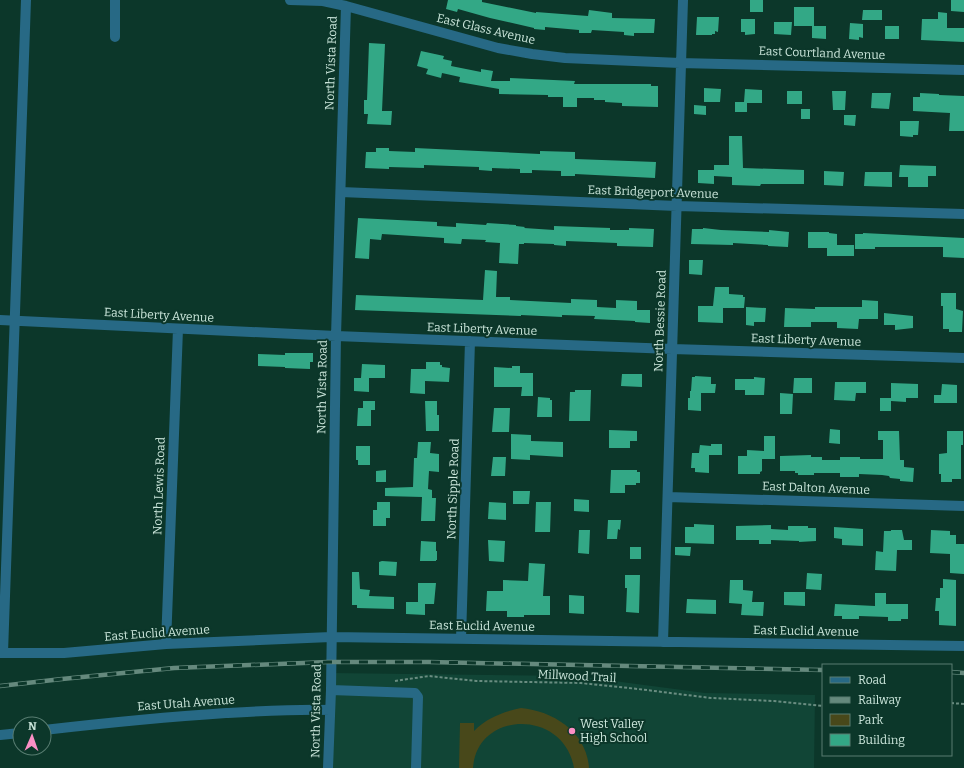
<svg xmlns="http://www.w3.org/2000/svg" width="964" height="768" viewBox="0 0 964 768" font-family="Bitter,serif">
  <rect width="100%" height="100%" fill="#0c372a"/>
  <path fill="#114536" d="M330 673 576 676 705 693 815 695 814 768H328Z"/>
  <path fill="#48481a" d="M521 708C554 711 587 733 589 768H574C564 709 477 710 473 768H459L460 723H474V731C487 718 502 712 521 708Z"/>
  <path fill="#33a886" d="M448 0H482V2L536 13V12L588 16 589 10 612 13V18L655 19 654 33H634V36L624 35V32L592 30 591 33H579V30L545 27V30L534 29V28L490 18 458 9 457 12 446 9Z
    M750 0H763V12H750Z
    M951 0H964V12L951 11Z
    M794 7H814V26H826V39L812 38V26H794Z
    M863 10H882V20H862Z
    M938 12 947 13V28H964V42L921 40 922 19H938Z
    M697 17H719L718 32 715 31V34H712V35H696Z
    M741 19H755V34L745 35V32H741Z
    M774 22H792L791 35 774 34Z
    M850 23 863 24V38L859 37V40L849 39Z
    M885 26H899V39H885Z
    M369 43 385 44 382 111H392L391 125 367 124 368 114H364V100H367Z
    M421 51 444 56 443 59 452 61 451 66 481 72V69L493 71 491 81H510V78L575 81 574 84H651V86H658V107L622 106V103L605 102V100H594V98H577V107H563V97H548V95L499 94V89L459 82 460 77 442 73 441 78 426 74 428 69 417 66Z
    M704 88 721 89 720 102H704Z
    M745 89 762 90V103H747V112H735V102H744Z
    M787 91H802V104H787Z
    M832 91H846L845 110H833Z
    M872 93H891L889 109 871 108Z
    M920 93 939 94V95L964 96V131H949L950 113 913 111V97H920Z
    M694 105 706 106V115L694 114Z
    M801 109H810V119H801Z
    M844 115H856L855 126 844 125Z
    M900 121H919L918 135H913V137L900 136Z
    M729 136H742L743 168 804 170V184H761L760 186 732 185V177L714 176V184L698 183V170H714V165H729Z
    M376 148H389V151L415 152V148L540 154V151L575 152V159L656 162 655 178 575 174V176H561V171L532 170V173H520V169L492 168V171L479 170V167L424 165V168L389 167V169L365 168 366 152H376Z
    M900 165 936 166V176H928V187H908V177H899Z
    M824 171 844 172 843 186 824 185Z
    M865 172H892V187L864 186Z
    M358 218 437 222V226L456 227V223L486 225 487 223 516 225V226L525 227 524 228 554 230V226L610 228V230H629V228L654 229 653 247 617 246V243L566 241V246L554 245V244L524 243V244H519L518 264 499 263 500 243 485 242 486 240 462 239 461 244 444 243V238L382 234 381 240 370 239 369 259 355 258Z
    M703 228 721 230 769 232V230L789 232 788 247 768 246V245L733 243V245L691 244 692 229H703Z
    M808 232H829V233L837 234V245H854V256H827V248H808Z
    M863 233 964 238V258L943 257V247H875V249H855V234H863Z
    M689 260H703L702 275 689 274Z
    M485 270 497 271 496 297H510V300L571 303V299L597 300V307L616 308V300L637 301V310H650V323L635 322V321L594 319 595 316 562 315V317L521 315V316L355 310 356 295 483 300Z
    M715 287H729V294L743 295V297H745L744 308H723V323L698 322V306H713Z
    M941 293H956V309L963 311 962 332H949V329H943V306H941Z
    M862 300 878 301V319H859L858 329 837 328V322H811V327H784L785 308 815 309V307H862Z
    M746 307 766 308 765 322H754V326L746 325Z
    M884 313 913 316V328L895 330V325H884Z
    M285 353H313V362H310V369L285 368V367L258 366V354L285 355Z
    M426 362H440V365H442V367L450 368 449 382 425 381V394L410 393 411 369H426Z
    M362 364 385 365V378H369V392L354 391V378H361Z
    M512 366H520V373H533V396H521L522 387H494V367L512 368Z
    M622 374H642V387L621 386Z
    M695 376 711 377V384H716L715 393H701V411L688 410V398H690V391H691L692 377H695Z
    M754 377 765 378 764 395H745V390H735V379H754Z
    M794 378H812V393H793Z
    M835 382H866V393H856L855 401 834 400Z
    M891 383 918 384V398H906V402L891 401V411H880V398H891Z
    M942 384 957 385V403H934V395H941Z
    M575 390H591L590 421H569L570 392H575Z
    M780 393 793 394 792 414H780Z
    M538 397 550 398V400H552V417H537Z
    M363 401H375V410H371V426H357L358 408H363Z
    M425 401H437V415H439V431H426Z
    M494 408H510L509 432H492Z
    M830 429 840 430V444L829 443Z
    M609 430 637 431V441H630V448H609Z
    M878 431H899L900 460H904V467L914 468 913 482 900 481V479L890 478 889 476 882 475 859 474V477H840V473H814V475H798V473H795V471H780V456L811 455V457H822V460H840V457H860V459H883V440H878Z
    M947 431H963V445H961V479H952V482H941V474H939V454L947 453Z
    M511 434 531 435V441L563 442V457L530 455V460L511 459Z
    M764 436H775V459H762V471L760 472V474H738V456H747V450L764 451Z
    M418 442H431L430 453 439 454V472L429 471 428 489 432 490V498H436L435 521H421L422 497 385 496V488L413 487 414 458H417Z
    M711 444H722V455H709V473L695 472V468H691L692 453H699L700 445 711 446Z
    M356 446H370V465H358V460H356Z
    M493 457H506L505 476H491Z
    M386 470V482H376V471Z
    M611 470H637V472H640V483H636V485H625V493H610Z
    M513 491H530L529 504H513Z
    M574 499 589 500V512L574 511Z
    M377 502H390V518H386V526H373V510H377Z
    M489 502 506 503V520L488 519Z
    M536 502H551L550 532H535Z
    M608 520H621L620 530 618 529 617 539H607Z
    M694 524 714 525V544L685 543V527H694Z
    M771 525V529L788 530V526H808V528H816V541L799 542V541L771 540V544H759V540H736V526Z
    M834 527 863 529V546L842 545V539L834 538Z
    M579 530H590L589 554 578 553Z
    M891 530H902L904 540H912V550H897L896 571 875 570 876 551 883 552 884 531H891Z
    M931 530 950 531V535H956V544H964V574L950 573V554L930 553Z
    M488 540 505 541 504 562 489 561Z
    M421 541 436 542V551H437V560H436V561H420Z
    M630 547H641V559H630Z
    M675 547H691L690 556 675 555Z
    M382 561 397 562 396 576 379 575V562Z
    M529 563 545 564 543 596H550V615H524V617H507V611H486L487 591H503V580L528 581Z
    M352 572H359L360 589 370 590 369 596 394 597V609L357 608V605H352Z
    M807 573 822 574 821 590 806 589Z
    M625 575H640L639 613 626 612 627 588H625Z
    M943 579 956 580V626L939 625V611H935L936 598H940V588H943Z
    M730 580H743V590L753 591 752 602H764L763 616 741 615 742 604 729 603Z
    M418 583H436L434 604H425V615L406 614V602H418Z
    M784 592H805V606L784 605Z
    M875 593H886V604H908V619H901V621H888V617L859 616V619H842V616H834L835 604 875 606Z
    M569 595 584 596V614L569 613Z
    M687 599 716 600V614L686 613Z"/>
  <g fill="none" stroke-linecap="round" stroke-linejoin="round">
    <path stroke="#6a8d81" stroke-width="2" stroke-dasharray="3 2" stroke-linecap="butt" d="M395 681 429 676 476 681 581 683 638 689 711 698 774 701 823 706
      M951 703 964 704"/>
    <path stroke="#276985" stroke-width="10" d="M290 0 323 1 346 6 498 48 532 54 565 58 680 63 964 70
      M115 37V0
      M341 192 677 206 964 214
      M0 320 336 336 672 349 964 358
      M668 497 964 506
      M461 639 470 341
      M663 642 683 0
      M166 644 178 329
      M0 653H64L166 644 331 637 964 646
      M3 653 26 0
      M331 690 415 693 418 697 416 768
      M44 730C105 723 165 717 226 713 261 711 295 709 330 710
      M0 735 20 733
      M328 768 331 690 336 336 346 6"/>
    <defs>
      <path id="rail" d="M951 672 964 673
        M0 686 62 679 174 668 328 662H429L823 670"/>
    </defs>
    <use href="#rail" stroke="#65897d" stroke-width="4.5"/>
    <use href="#rail" stroke="#0c372a" stroke-width="3" stroke-dasharray="9" stroke-linecap="butt"/>
  </g>
  <circle fill="#fb8fc5" stroke="#0c372a" stroke-width="1.5" cx="572" cy="731" r="4"/>
  <g text-anchor="middle" dominant-baseline="central" stroke-width="4" stroke-linejoin="round" paint-order="stroke">
    <g font-size="12" fill="#cbe6db" stroke="#0c372a">
      <text transform="translate(486 29) rotate(13)">East Glass Avenue</text>
      <text transform="translate(822 53) rotate(2)">East Courtland Avenue</text>
      <text transform="translate(331 63) rotate(-88)">North Vista Road</text>
      <text transform="translate(653 192) rotate(2)">East Bridgeport Avenue</text>
      <text transform="translate(159 315) rotate(3)">East Liberty Avenue</text>
      <text transform="translate(660 321) rotate(-88)">North Bessie Road</text>
      <text transform="translate(482 329) rotate(2)">East Liberty Avenue</text>
      <text transform="translate(806 340) rotate(2)">East Liberty Avenue</text>
      <text transform="translate(322 387) rotate(-89)">North Vista Road</text>
      <text transform="translate(159 486) rotate(-88)">North Lewis Road</text>
      <text transform="translate(816 488) rotate(2)">East Dalton Avenue</text>
      <text transform="translate(453 489) rotate(-88)">North Sipple Road</text>
      <text transform="translate(482 626) rotate(1)">East Euclid Avenue</text>
      <text transform="translate(806 631) rotate(1)">East Euclid Avenue</text>
      <text transform="translate(157 633) rotate(-4)">East Euclid Avenue</text>
      <text transform="translate(577 676) rotate(3)">Millwood Trail</text>
      <text transform="translate(186 703) rotate(-4)">East Utah Avenue</text>
      <text transform="translate(316 711) rotate(-89)">North Vista Road</text>
    </g>
    <g font-size="12" fill="#cbe6db" stroke="#0c372a" text-anchor="start">
      <text x="580" y="724">West Valley<tspan x="580" dy="14">High School</tspan></text>
    </g>
  </g>
  <rect x="822" y="664" width="130" height="92" fill="#0c372a" stroke="#587d71"/>
  <rect x="830" y="677" width="20" height="6" fill="#276985" stroke="#587d71"/>
  <text x="858" y="684" font-size="12" fill="#cbe6db">Road</text>
  <rect x="830" y="697" width="20" height="6" fill="#65897d" stroke="#587d71"/>
  <text x="858" y="704" font-size="12" fill="#cbe6db">Railway</text>
  <rect x="830" y="714" width="20" height="12" fill="#48481a" stroke="#587d71"/>
  <text x="858" y="724" font-size="12" fill="#cbe6db">Park</text>
  <rect x="830" y="734" width="20" height="12" fill="#33a886" stroke="#587d71"/>
  <text x="858" y="744" font-size="12" fill="#cbe6db">Building</text>
  <g transform="translate(32 736) rotate(2)"><circle r="19" fill="#0c372a" stroke="#587d71"/>
  <path d="M0-3L7 15L0 10L-7 15Z" fill="#fb8fc5"/>
  <text y="-6" font-size="11" font-weight="bold" text-anchor="middle" fill="#cbe6db">N</text>
  </g>
</svg>
